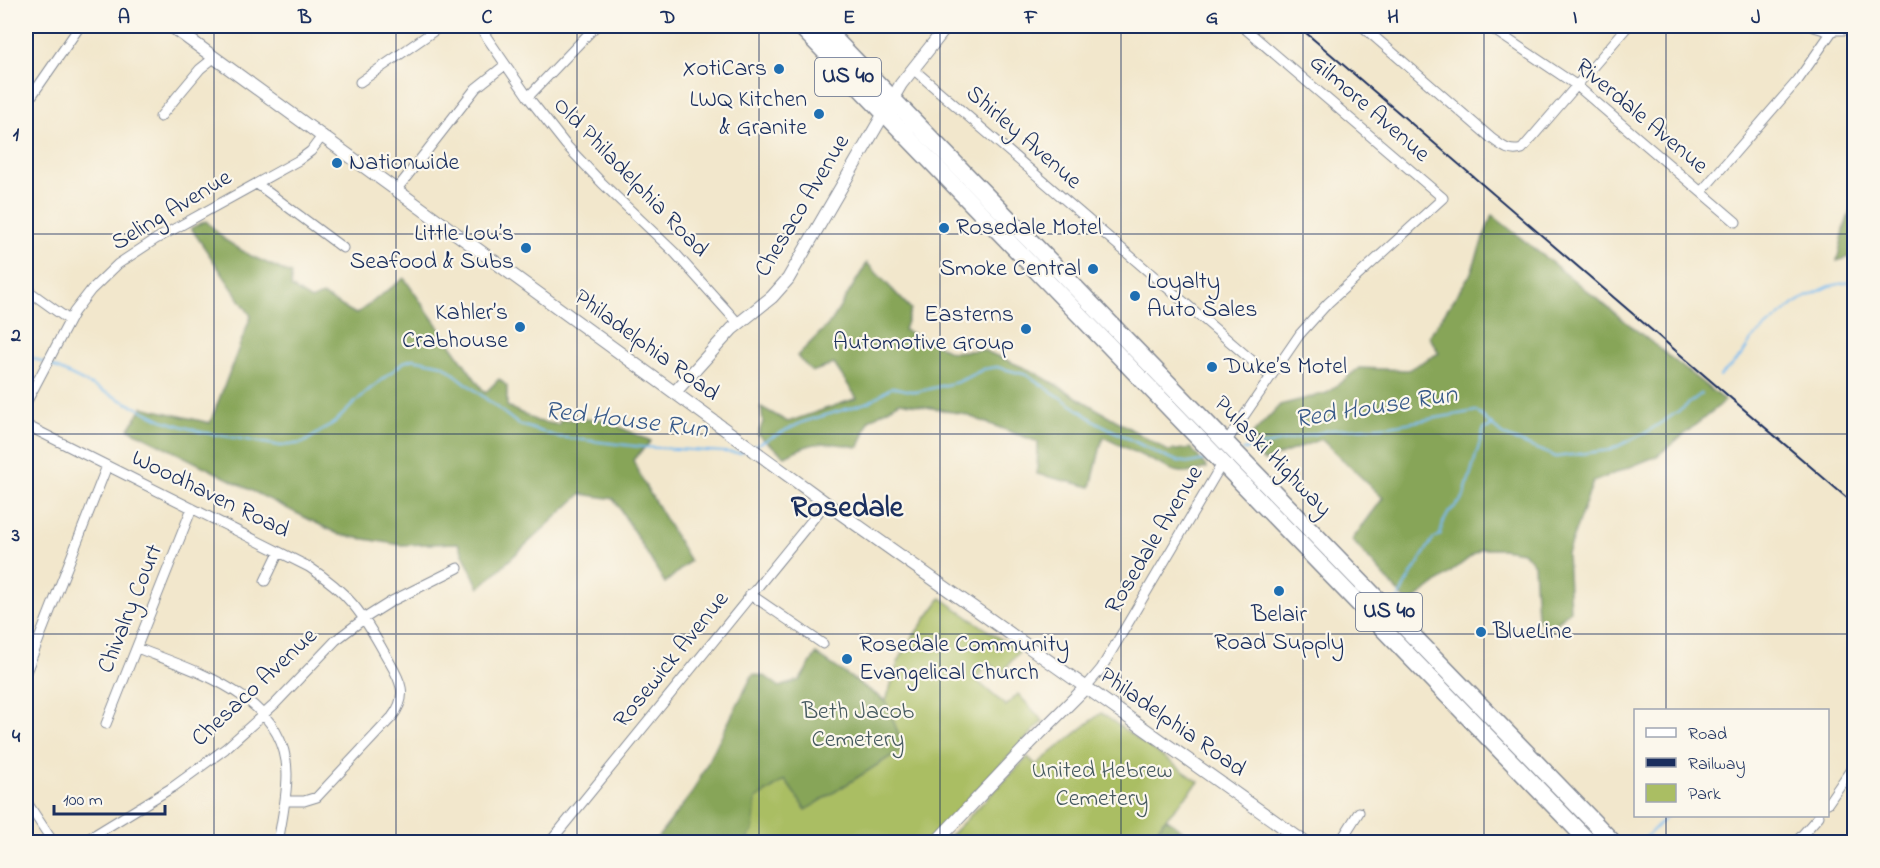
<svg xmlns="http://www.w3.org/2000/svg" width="1880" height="868" viewBox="0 0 1880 868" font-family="'Indie Flower',sans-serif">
  <rect width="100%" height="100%" fill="#fbf7ec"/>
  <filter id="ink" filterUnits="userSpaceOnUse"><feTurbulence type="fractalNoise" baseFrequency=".0167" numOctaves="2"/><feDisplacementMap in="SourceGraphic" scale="12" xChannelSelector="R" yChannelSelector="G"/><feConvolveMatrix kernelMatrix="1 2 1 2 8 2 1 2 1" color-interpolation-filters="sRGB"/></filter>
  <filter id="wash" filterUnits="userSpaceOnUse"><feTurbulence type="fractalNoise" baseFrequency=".008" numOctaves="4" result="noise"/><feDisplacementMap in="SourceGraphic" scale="24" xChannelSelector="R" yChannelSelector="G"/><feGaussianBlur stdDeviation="1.35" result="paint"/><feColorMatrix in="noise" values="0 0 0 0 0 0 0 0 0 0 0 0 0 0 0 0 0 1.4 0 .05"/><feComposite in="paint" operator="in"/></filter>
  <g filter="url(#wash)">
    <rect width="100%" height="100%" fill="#f2e7cc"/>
    <path fill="#aabe63" stroke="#627660" stroke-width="1.5" d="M941 598 1019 652 1001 674 989 663 976 680 1006 706 1018 694 1043 721 927 842H740L764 741 816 654 886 701 898 662 911 639Z
      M1101 713 1199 782 1166 818 1148 842H944L1028 757 1036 765Z"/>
    <path fill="#87a559" stroke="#516a5c" stroke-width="1.5" d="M1854 200V256L1837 261 1845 226Z
      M1492 215 1725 401 1657 456 1593 482 1567 554 1570 610 1547 633 1537 617 1534 564 1523 552 1502 549H1481L1409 604 1352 540 1383 498 1321 439 1264 461 1246 441 1280 405 1327 393 1359 368 1408 370 1439 353 1429 336 1470 275Z
      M206 221 225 240 249 255 291 274V287L311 300 322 295 356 314 404 278 485 393 499 379 507 386V406L537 421 559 425 560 420 601 419 651 441 633 460 645 485 690 561 665 583 614 499 581 494 479 588 458 543 401 545 340 535 129 429 143 407 210 423 251 316 191 228Z
      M867 263 911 309 904 330 952 352 983 350 1034 372 1168 451 1191 448 1207 468 1187 473 1174 471 1103 437 1091 487 1037 474 1038 442 963 414 900 402 869 420 859 447C825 442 817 439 785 456L758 435 763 422 761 407 788 422 857 398 834 364 812 372 797 356 831 322Z
      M816 654 886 702 902 743 901 750 806 810 785 780 756 799 753 831 745 842H710L709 840 700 838 695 842H651L658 837 692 793 753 674 766 677 780 687 800 680Z
      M1166 818 1198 842H1148Z"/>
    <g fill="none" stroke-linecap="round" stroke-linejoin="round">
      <path stroke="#7cbdf1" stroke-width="2" d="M26 355 45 363
        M50 365 162 420 201 432 281 446 303 443 335 422 365 393 404 362 413 359 443 365 518 424 558 437 643 447 740 453 746 450
        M1720 376 1742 355 1752 339 1798 301 1830 286 1854 281
        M754 446 803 422 869 402 892 387 916 392 958 382 984 369 997 367 1027 375 1098 423 1161 455 1178 461 1190 463 1209 459
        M1243 450 1331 430 1390 426 1476 411 1503 435 1556 457 1610 450 1647 432 1682 409 1702 393
        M1396 604 1405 585 1433 539 1440 535 1443 523 1449 512 1463 499 1484 429 1493 426
        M1641 842 1667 816"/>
    </g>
  </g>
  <g filter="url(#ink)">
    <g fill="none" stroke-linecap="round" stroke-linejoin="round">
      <defs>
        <path id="street" d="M479 26 528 97 566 145 602 183 675 253 738 323
          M1362 26 1491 138C1502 146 1509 153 1522 149L1628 26
          M1488 26 1576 85 1736 222
          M1811 26 1824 30H1854
          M913 69 1271 377
          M360 82 441 26
          M528 97 596 26
          M26 104 80 26
          M160 117 200 69 215 57
          M257 184 343 248
          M397 189 476 88 505 65
          M1701 192 1798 80 1833 30
          M26 289 69 320
          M26 403 74 312 91 290 118 264 156 239 299 160 311 151 323 135
          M26 425 309 567C348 592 363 614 385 654 398 677 411 693 392 717L317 797 304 801H285
          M1224 445 1300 334 1328 303 1443 198 1242 26
          M265 581 279 552
          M750 594 823 644
          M137 648C195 671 287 697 287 774 287 797 282 820 278 842
          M26 672 107 466
          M1085 688 1101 669 1223 462
          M106 724 192 508
          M26 801 53 842
          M1828 803 1854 765
          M83 842 173 787 225 749 275 704 336 640 365 618 392 601 458 568
          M550 842 826 503
          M1340 842 1359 812
          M1796 842 1819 816"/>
        <path id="secondary" d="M171 26 826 503 1304 842
          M675 392 732 329 772 297 788 279 901 84 947 26
          M936 842 1025 748 1085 688"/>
        <path id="highway" d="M800 26 1589 842
          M822 26 1613 842"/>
      </defs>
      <use href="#street" stroke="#868b95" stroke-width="11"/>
      <use href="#secondary" stroke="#868b95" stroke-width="14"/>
      <use href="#highway" stroke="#868b95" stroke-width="19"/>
      <use href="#street" stroke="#fff" stroke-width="9"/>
      <use href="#secondary" stroke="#fff" stroke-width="12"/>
      <use href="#highway" stroke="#fff" stroke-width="16"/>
      <path stroke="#1b2f5e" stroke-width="2" d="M1298 26 1854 504"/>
    </g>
  </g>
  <path fill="none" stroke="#1b2f5e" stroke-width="1.5" stroke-opacity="0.55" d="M214 26V842M396 26V842M577 26V842M759 26V842M940 26V842M1121 26V842M1303 26V842M1484 26V842M1666 26V710M26 234H1854M26 434H1854M26 634H1854M1666 816V842"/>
  <g fill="#1f6fb2" stroke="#fbf7ec" stroke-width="2">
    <circle cx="779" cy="69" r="6"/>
    <circle cx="819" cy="114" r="6"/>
    <circle cx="337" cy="163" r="6"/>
    <circle cx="944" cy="228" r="6"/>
    <circle cx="526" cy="248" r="6"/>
    <circle cx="1093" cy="269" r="6"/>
    <circle cx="1135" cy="296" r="6"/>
    <circle cx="520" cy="327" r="6"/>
    <circle cx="1026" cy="329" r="6"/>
    <circle cx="1212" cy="367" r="6"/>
    <circle cx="1279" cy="591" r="6"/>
    <circle cx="1481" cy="632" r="6"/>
    <circle cx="847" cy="659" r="6"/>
  </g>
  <g text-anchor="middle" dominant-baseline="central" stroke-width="4.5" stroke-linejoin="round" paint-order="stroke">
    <g fill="#fbf7ec" stroke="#5e6b89" stroke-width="1.5">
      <rect x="815" y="58" width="66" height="38" rx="4.5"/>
      <rect x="1356" y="593" width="66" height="38" rx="4.5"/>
    </g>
    <g font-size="22" font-weight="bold" fill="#1b2f5e">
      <text x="848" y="77">US 40</text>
      <text x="1389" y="612">US 40</text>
    </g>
    <g font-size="24" fill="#1b2f5e" stroke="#fbf7ec" text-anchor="end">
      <text x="767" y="69">XotiCars</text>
      <text x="807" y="100">LWQ Kitchen<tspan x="807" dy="28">&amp; Granite</tspan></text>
      <text x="349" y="163" text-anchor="start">Nationwide</text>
      <text x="956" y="228" text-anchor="start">Rosedale Motel</text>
      <text x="514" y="234">Little Lou’s<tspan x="514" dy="28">Seafood &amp; Subs</tspan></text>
      <text x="1081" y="269">Smoke Central</text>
      <text x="1147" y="282" text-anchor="start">Loyalty<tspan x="1147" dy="28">Auto Sales</tspan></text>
      <text x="508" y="313">Kahler’s<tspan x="508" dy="28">Crabhouse</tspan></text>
      <text x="1014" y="315">Easterns<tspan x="1014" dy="28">Automotive Group</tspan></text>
      <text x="1224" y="367" text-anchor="start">Duke’s Motel</text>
      <text x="1279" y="615" text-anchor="middle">Belair<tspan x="1279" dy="28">Road Supply</tspan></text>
      <text x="1493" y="632" text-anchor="start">BlueLine</text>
      <text x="859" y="645" text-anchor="start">Rosedale Community<tspan x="859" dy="28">Evangelical Church</tspan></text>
    </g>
    <g font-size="24" fill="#1b2f5e" stroke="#fbf7ec">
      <text transform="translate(1369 109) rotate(41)">Gilmore Avenue</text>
      <text transform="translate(1641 117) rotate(40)">Riverdale Avenue</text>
      <text transform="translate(1023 138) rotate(41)">Shirley Avenue</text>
      <text transform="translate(630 178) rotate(46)">Old Philadelphia Road</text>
      <text transform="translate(803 206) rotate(-59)">Chesaco Avenue</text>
      <text transform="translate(172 211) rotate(-31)">Seling Avenue</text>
      <text transform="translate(646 346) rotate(36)">Philadelphia Road</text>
      <text transform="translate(1272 457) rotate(46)">Pulaski Highway</text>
      <text transform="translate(210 495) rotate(26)">Woodhaven Road</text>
      <text transform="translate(1155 540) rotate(-59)">Rosedale Avenue</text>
      <text transform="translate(131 609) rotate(-68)">Chivalry Court</text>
      <text transform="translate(672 660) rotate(-51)">Rosewick Avenue</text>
      <text transform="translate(255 688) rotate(-43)">Chesaco Avenue</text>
      <text transform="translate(1172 723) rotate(35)">Philadelphia Road</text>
    </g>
    <g font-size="24" fill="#465a60" stroke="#fbf7ec">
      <text x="858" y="712">Beth Jacob<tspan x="858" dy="28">Cemetery</tspan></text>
      <text x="1102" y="771">United Hebrew<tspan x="1102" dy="28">Cemetery</tspan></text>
    </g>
    <g font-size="26" font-style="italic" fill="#385a8a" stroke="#fbf7ec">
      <text transform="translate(1376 408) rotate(-9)">Red House Run</text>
      <text transform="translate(626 421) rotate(7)">Red House Run</text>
    </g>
    <g font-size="30" font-weight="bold" fill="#1b2f5e" stroke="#fbf7ec">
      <text x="847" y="509">Rosedale</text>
    </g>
  </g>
  <rect width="1880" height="868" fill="none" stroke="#fbf7ec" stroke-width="66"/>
  <rect x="1634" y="709" width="195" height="108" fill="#fbf7ec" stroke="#a1a7b3" stroke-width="1.5"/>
  <rect x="1646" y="728" width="30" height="9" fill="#ffffff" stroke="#a1a7b3" stroke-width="1.5"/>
  <text x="1688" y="739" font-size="18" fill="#1b2f5e">Road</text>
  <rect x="1646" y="758" width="30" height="9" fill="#1b2f5e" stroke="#a1a7b3" stroke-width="1.5"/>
  <text x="1688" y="769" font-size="18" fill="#1b2f5e">Railway</text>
  <rect x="1646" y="784" width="30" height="18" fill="#aabe63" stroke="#a1a7b3" stroke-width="1.5"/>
  <text x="1688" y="799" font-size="18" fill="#1b2f5e">Park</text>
  <path d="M54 805v9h111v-9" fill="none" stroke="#1b2f5e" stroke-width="3"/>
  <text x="63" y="805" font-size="18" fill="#1b2f5e" stroke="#fbf7ec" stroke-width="4.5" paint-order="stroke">100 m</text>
  <rect x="33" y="33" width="1814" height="802" fill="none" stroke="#1b2f5e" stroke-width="2"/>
  <g font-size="20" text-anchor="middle" font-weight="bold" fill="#1b2f5e">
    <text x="124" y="23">A</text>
    <text x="305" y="23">B</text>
    <text x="487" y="23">C</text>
    <text x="668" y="23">D</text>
    <text x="849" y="23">E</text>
    <text x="1031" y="23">F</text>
    <text x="1212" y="23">G</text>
    <text x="1393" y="23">H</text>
    <text x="1575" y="23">I</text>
    <text x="1756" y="23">J</text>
    <text x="16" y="140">1</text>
    <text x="16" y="341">2</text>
    <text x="16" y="541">3</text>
    <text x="16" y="742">4</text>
  </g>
</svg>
